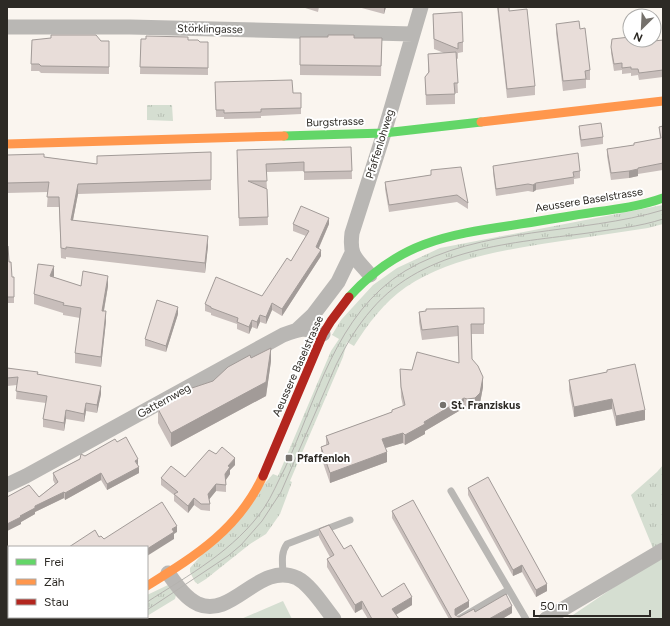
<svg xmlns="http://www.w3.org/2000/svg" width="670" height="626" viewBox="0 0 670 626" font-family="Figtree,sans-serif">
  <defs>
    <pattern id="grass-tufts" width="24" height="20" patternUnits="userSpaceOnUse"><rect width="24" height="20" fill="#d5ded1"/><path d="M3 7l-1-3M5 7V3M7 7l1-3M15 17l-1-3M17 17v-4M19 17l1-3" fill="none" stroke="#b7bfb3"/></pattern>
  </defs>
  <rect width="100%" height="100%" fill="#faf5ef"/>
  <path fill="url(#grass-tufts)" d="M147 105H172L173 121 147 120Z
    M663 205V224L648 228C617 233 586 237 555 242 504 250 450 258 406 287 384 302 368 324 354 346L347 342 343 357 290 481 292 482 280 514 266 534 250 544 206 579 198 584 195 582 190 572V568L273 474 278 476 331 351 339 339 332 335 341 320 373 285 397 268 440 248Z
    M663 465V554L657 558 631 495 657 472Z
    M168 585 176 595 175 599 147 616V595Z"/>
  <path fill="#d5ded1" d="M663 555V619H567L657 558Z
    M283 601 292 619H241Z"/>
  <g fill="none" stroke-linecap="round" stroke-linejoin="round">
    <path stroke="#b9b7b4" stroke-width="7" d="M451 491 526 619
      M283 575C283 564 280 554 287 544L350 520
      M459 619 508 590"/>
    <path stroke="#b9b7b4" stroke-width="15" d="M7 27H130L413 34
      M370 275C356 258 349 257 352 233L384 133 421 7
      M298 329 313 315 338 282 352 253
      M7 485 26 476 283 335C301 328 304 327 323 334
      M168 573C176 584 185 598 198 604 233 619 259 561 297 578 311 585 324 607 334 619
      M546 619 663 550"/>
    <path stroke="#63d668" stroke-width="9" d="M284 136 384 133 481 122
      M349 297C398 243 445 235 514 225 541 221 568 216 595 212 618 209 641 206 663 198"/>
    <path stroke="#ff974d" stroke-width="9" d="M481 122 663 101
      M7 144 284 136
      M147 586C195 556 238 530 263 476"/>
    <path stroke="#b3261e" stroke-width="9" d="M263 476 323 334 331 321 349 297
      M95 619 98 617"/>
    <path stroke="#b5b3af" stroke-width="1" d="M147 602C189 575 235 550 264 508 272 496 278 481 285 468 317 399 335 314 405 271 480 226 581 235 663 210
      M147 610 228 556 241 545 262 521 281 492 336 365C346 345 357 326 372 309 425 247 514 243 588 233 613 229 639 227 663 219
      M120 619 123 617
      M133 619 136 617"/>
  </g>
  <path fill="#c8bebb" d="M302 7H319L318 12Z
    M358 7H386L384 14Z
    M497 7H509V11L535 86V95L507 98Z
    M433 14 463 42V52L458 53V59L456 58 458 93H455V104L426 105 425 77 428 73V54L444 53 434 49Z
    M556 24 580 29 590 70V80H586V88L563 91 556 33Z
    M300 37 382 38 381 76 300 75Z
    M141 39 188 40 200 42H208V75L140 74Z
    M32 40 109 41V74L41 73 39 71H31Z
    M663 40V77L639 80 638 75 631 76V73L622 74V70L614 71 611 53V47Z
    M215 82 293 93H301V114L261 116V118L224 119V117H216Z
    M579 126 603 137V144L581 147 579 133Z
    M663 126V170L638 174V176L629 178 611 180 607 156V149L634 145V143L660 139 659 127Z
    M351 147 352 179 304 180V171L266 172 267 189H266H267L268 225 239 226 237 158Z
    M211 152V190L78 194 73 220 208 246 205 273 66 257V259L61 258 59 207H47L48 192 7 193V155L44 157 97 164Z
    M493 166 580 171V178L574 179V184L536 190 533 192 528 191 496 196 493 173Z
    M431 170 468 203V209L457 202 389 212 385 189V182L431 175Z
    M293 224H329L319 248 321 256 282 316 272 310 266 324 260 322 257 329 252 327 249 334 237 329V324L211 315V313L205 311V304L262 296 291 261 306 236 293 231Z
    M7 247 12 277H14V303H7Z
    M54 276 53 277 81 286H108L104 311 106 321 101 367 75 363V353L80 318 63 315V313L34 304V294Z
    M484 308V334H471L472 359 483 387 480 403 475 408 467 409 464 408 425 431V434L405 445 403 443 385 448 387 462 330 483 321 457V447L326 445V436L392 412 403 406 401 397 400 369 412 370 459 363 458 336 422 340 419 322V312Z
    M178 314 166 352 145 346V339Z
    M251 358 271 361 266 396 171 447 158 423V409L168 403V400L192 388 213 381Z
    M7 368 38 374 101 394 97 413 86 411 84 422 66 419 64 431 43 427V419L46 403 16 399 17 385 7 386Z
    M607 372 645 420 616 426 612 409 574 417 569 390V380Z
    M117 442 138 465 139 473 107 490 101 480 65 500 64 498 35 512V514L21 522V524L7 531V497H39L55 484 53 480V473L85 456Z
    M216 454 235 465 230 470V474L226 480V492L216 491 209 499 210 504V511L201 510 194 505 188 513 174 501V495L161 485V478L185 477Z
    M468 488 547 591 536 597 522 572 513 576 468 495Z
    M392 511 469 607 456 616 459 617 475 612 512 613 502 619H449L392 518Z
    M319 529 344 549 382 597 412 605 396 615 399 619H368L362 609 355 613 327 567V559L330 557 319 537Z
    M9 586V603L7 600V588Z
    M18 617H42L39 619H19Z"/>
  <path fill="#a29b98" d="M384 7H386L384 14Z
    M638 169V176L629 178V171Z
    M536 183V190L533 192V185Z
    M78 184V194L71 230V220Z
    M329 218V224L316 254V247Z
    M208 236V246L205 273V263Z
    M321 250V256L282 316V309Z
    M54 266V276L50 286V276Z
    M108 276V286L102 321V311Z
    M272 303V310L266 324V317Z
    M178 307V314L166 352V346Z
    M106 311V321L101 367V357Z
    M260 315V322L257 329V322Z
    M252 320V327L249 334V327Z
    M271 348V361L266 396 171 447V433Z
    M483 377V387L480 403 475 408V398Z
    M101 386V394L97 413V405Z
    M464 398V408L425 431V434L405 445V435L424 422Z
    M612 399V409L574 417V407Z
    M86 403V411L84 422V414Z
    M66 410V419L64 431V423Z
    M645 410V420L616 426V416Z
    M403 433V443L382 449V439Z
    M387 452V462L330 483V473Z
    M235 458V465L230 470V474L225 481V474L228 466Z
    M138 459V465L135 461Z
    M139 467V473L107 490V484Z
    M101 473V480L65 500V493Z
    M216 484V491L208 501V494Z
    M64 492V498L35 512V514L21 522V524L7 531V524L35 506Z
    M194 498V505L188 513V506Z
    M177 526V532L174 534V539L147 556V549L172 529Z
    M522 565V572L513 576V570Z
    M547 584V591L536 597V590Z
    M412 597V605L392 617V609Z
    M362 601V609L355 613V605Z
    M469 601V607L455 616V609Z
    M512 606V613L502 619H489Z
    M32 617H42L39 619H28Z"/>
  <path fill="#e8ddd9" stroke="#a29b98" d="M498 7H509V11L527 9 535 86 507 89Z
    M462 12 463 42 458 43V49L434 39 433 14Z
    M579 21 580 29 585 28 590 70 585 71 586 79 563 81 556 24Z
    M51 35H96L101 41H109V67L41 66 39 64H31L32 40 51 38Z
    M328 35H354V38H382L381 66 300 65V37H328Z
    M146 36 188 37V40H198L200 42H208V68L140 67 141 39H146Z
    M630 37V40H636V43L663 40V70L639 73 638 69H631V67L622 68V63L614 64 611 47 612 39Z
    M456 52 458 83H454L455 94 426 95 425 77 429 72 428 54Z
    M292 80 293 93H301V108L261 109V112L224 113V110H216L215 82Z
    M601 123 603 137 581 140 579 126Z
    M663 126V163L638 168V169L629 171 611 173 607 149 634 145V143L661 138 659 127Z
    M351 147 352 171 304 172V162L266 164 267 181H248L267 189 268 217 239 218 237 150Z
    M211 152V180L78 184 71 220 208 236 205 263 66 247V249L61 248 59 197H47L49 182 7 183V155L44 154V157L97 164V156Z
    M578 153 580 171 573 172 574 177 536 183 533 185 528 184 496 189 493 166Z
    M461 167 468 203 457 195 389 205 385 182 431 175V170Z
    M301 206 329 218 316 247 321 250 282 309 272 303 266 317 260 315 257 322 252 320 249 327 237 322 238 318 211 308V307L205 304 216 277 262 296 287 258 291 261 309 231 293 224Z
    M8 246 9 262H11L12 277H14V297H7V247Z
    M38 264 54 266 50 276 81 286 83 271 108 276 102 311H106L101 357 75 353 81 308 63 305 64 303 34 294Z
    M157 300 178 307 166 346 145 339Z
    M484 308V324H471L472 359 478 366 483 377 480 393 475 398 467 399 464 398 424 422 425 424 405 435 403 433 382 439 387 452 330 473 321 447 329 444 326 436 392 412V410L405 405 401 387 400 369 412 370 417 352 459 363 458 326 422 330 419 312 426 311V309Z
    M271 348 266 382 171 433 158 409 171 401 168 400 191 387 192 388 213 381 228 367 250 355 251 358Z
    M635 364 645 410 616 416 612 399 574 407 569 380 607 372V370Z
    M7 368 38 372 37 374 101 386 97 405 86 403 84 414 66 410 64 423 43 419 47 396 16 391 18 377 7 378Z
    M126 437 138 459 135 461 139 467 107 484 101 473 65 493 64 492 35 506V508L20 516 21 517 7 524V497L29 485 39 497 58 482 53 473 80 459 81 454 85 456 115 439 117 442Z
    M222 447 235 458 228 466 230 467 225 474 226 485 216 484 208 494 210 504H201L194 498 188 506 174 494 178 492 161 478 171 466 185 477 209 450 216 454Z
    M488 477 547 584 536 590 522 565 513 570 468 488Z
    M413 500 469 601 455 609V615L459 617 474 609 475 612 506 594 512 606 489 619H452L392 511Z
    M162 502 177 526 172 529 174 532 147 549V547H69L95 530 99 537 101 536 104 539Z
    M329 525 344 549 351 545 382 597 404 583 412 597 392 609 399 619H372L362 601 355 605 327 559 334 555 319 529Z
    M9 586V596L7 593V588Z
    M22 617H32L28 619H23Z"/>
  <g fill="#75716c" stroke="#fff" stroke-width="1.5">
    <circle cx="443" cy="405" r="4"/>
    <rect x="285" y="454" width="8" height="8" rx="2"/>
  </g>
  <g text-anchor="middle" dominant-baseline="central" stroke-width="4" stroke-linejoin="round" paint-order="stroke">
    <g font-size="11" fill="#2d2a25" stroke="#fff">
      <text transform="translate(210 29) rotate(1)">Störklingasse</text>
      <text transform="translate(335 122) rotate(-2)">Burgstrasse</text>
      <text transform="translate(380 144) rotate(-73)">Pfaffenlohweg</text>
      <text transform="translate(589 200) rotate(-9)">Aeussere Baselstrasse</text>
      <text transform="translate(298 366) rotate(-66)">Aeussere Baselstrasse</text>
      <text transform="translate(164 401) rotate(-29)">Gatternweg</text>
    </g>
    <g font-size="11" font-weight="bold" fill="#2d2a25" stroke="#fff" text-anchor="start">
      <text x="451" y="405">St. Franziskus</text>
      <text x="297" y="458">Pfaffenloh</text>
    </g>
  </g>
  <rect width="670" height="626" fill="none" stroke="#2d2a25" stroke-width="16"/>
  <rect x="8" y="546" width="140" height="72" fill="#ffffff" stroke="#abaaa8"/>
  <rect x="16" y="559" width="20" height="6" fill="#63d668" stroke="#abaaa8"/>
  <text x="44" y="566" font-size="12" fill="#2d2a25">Frei</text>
  <rect x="16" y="579" width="20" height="6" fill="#ff974d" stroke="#abaaa8"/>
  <text x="44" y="586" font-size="12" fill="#2d2a25">Zäh</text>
  <rect x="16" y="599" width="20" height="6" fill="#b3261e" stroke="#abaaa8"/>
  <text x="44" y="606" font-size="12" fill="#2d2a25">Stau</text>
  <g transform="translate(642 28) rotate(204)"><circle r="19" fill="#ffffff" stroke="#abaaa8"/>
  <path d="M0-3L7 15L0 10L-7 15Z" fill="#75716c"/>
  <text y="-6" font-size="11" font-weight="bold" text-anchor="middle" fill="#2d2a25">N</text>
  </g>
  <path d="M534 610v6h116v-6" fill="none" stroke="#2d2a25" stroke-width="2"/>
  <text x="540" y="610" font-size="12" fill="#2d2a25" stroke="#ffffff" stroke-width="3" paint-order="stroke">50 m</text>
</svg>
